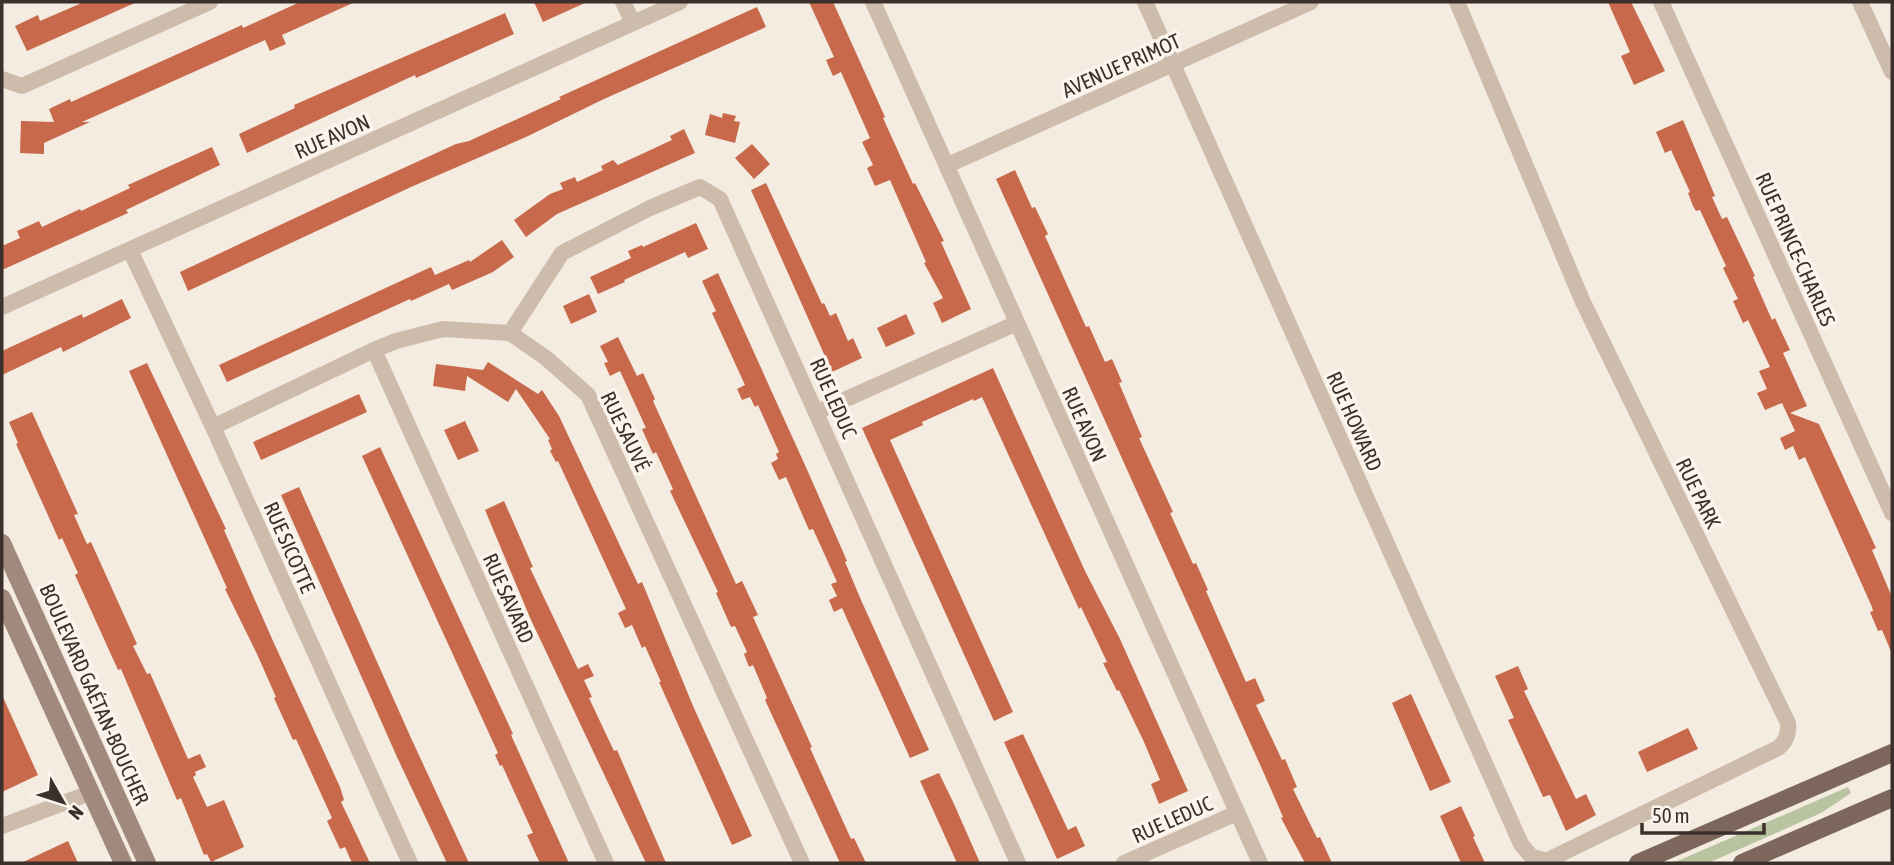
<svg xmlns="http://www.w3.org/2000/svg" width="1894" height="865" viewBox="0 0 1894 865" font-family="'Asap Condensed',sans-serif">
  <rect width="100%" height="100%" fill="#f4ebe1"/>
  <path fill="#b8c4a0" d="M1848 787 1851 793 1821 813 1715 860 1707 863H1673Z"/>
  <path fill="#c8694b" d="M84 2H137L27 51 15 26 38 15 40 21Z
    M300 2H355L282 35 286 44 270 51 265 40 82 122H90L44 143V154L20 153 21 121 54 122 49 109 70 99 71 102 242 25 243 28Z
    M534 2H587L543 22Z
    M809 2H833L885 117 883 118 913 184 915 183 944 241 941 242 971 309 942 323 933 303 943 298 924 263 926 262 890 180 875 186 867 168 873 165 862 142 870 138 841 72 833 76 826 60 834 57Z
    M1608 2H1631L1665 71 1634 85 1621 56 1630 52Z
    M757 7 766 27 604 99 526 137 411 187 188 291 180 272 327 203 456 144 469 141 561 99 559 97Z
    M505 13 514 34 416 78 415 75 247 153 239 134 295 108 294 105 337 86Z
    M723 113 736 116 734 121 740 122 735 143 705 135 710 114 722 118Z
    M1683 120 1715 196 1712 197 1722 219 1727 217 1755 276 1753 277 1772 320 1775 318 1790 350 1783 353 1807 406 1790 413 1819 424 1876 548 1872 550 1892 597V654L1882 630 1878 631 1870 612 1873 611 1872 607 1805 457 1799 460 1793 446 1785 450 1780 438 1795 431 1782 403 1765 410 1757 393 1767 389 1759 371 1770 367 1748 320 1743 323 1733 301 1738 299 1723 268 1726 266 1700 210 1696 211 1693 206 1688 193 1690 192 1671 150 1665 153 1656 132Z
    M684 129 695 153 557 214 526 237 514 220 550 194 563 189 560 183 575 177 577 182 603 170 601 166 613 160 618 165 672 140 670 136Z
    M752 144 770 164 754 179 735 158Z
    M212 147 220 165 126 210 128 213 2 270V246L20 238 17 231 39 221 42 227 80 209 81 211 130 188 128 185Z
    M1015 170 1032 208 1035 207 1048 234 1045 236 1086 327 1089 326 1105 362 1112 359 1122 382 1119 383 1142 437 1139 438 1173 512 1170 513 1193 564 1196 563 1208 590 1206 591 1246 682 1255 678 1265 701 1256 705 1282 760 1285 759 1297 787 1293 789 1317 838 1320 837 1332 863H1305L1281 818 1283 817 1262 769 996 179Z
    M766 183 822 304 824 303 830 316 836 313 848 341 853 338 862 358 832 372 751 190Z
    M696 223 708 249 688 258 685 252 624 280 625 282 598 294 590 277 631 258 628 251 642 245 643 247Z
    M502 240 514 257 493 272 452 290 449 284 411 301 410 299 227 382 219 365 431 267 435 275 469 260 470 262Z
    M718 273 809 474 847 561 845 562 861 600 929 750 910 758 842 608 834 612 829 600 837 596 831 584 837 582 813 529 809 530 786 477 779 480 771 463 778 459 776 454 779 452 758 405 755 407 750 397 742 400 737 389 745 385 712 313 716 311 702 281Z
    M589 294 597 312 571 324 563 306Z
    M122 299 131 318 63 352 61 347 2 375V351L82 314 83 318Z
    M906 314 915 334 886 347 877 328Z
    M618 337 637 376 643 373 655 399 653 401 736 584 742 581 758 615 753 617 812 747 810 748 851 839 854 838 866 863H840L765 700 767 698 753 665 749 667 744 654 747 652 735 626 731 627 716 593 718 592 670 491 673 489 656 452 653 454 642 429 646 428 620 371 610 376 604 363 608 362 600 346Z
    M488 362 538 394 542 390 559 416 638 584 642 582 693 706 752 836 732 845 659 682H661L645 646 642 648 632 625 625 628 618 613 626 609 558 461 556 462 550 451 552 449 548 440 550 439 516 389 508 402 467 376 465 391 433 386 436 364 483 370Z
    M147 363 226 529 224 530 273 641 340 787 344 800 341 802 370 863H352L345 847 340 849 327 821 332 818 296 739 293 740 274 698 276 697 257 654 225 589 227 588 129 371Z
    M993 368 1085 571 1120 639 1188 791 1159 804 1151 784 1160 780 1144 742 1119 690 1117 691 1103 663 1107 662 1081 607 1079 609 982 397 974 401 973 399 922 422 923 425 890 440 1013 712 994 721 862 428Z
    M359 394 367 412 261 460 253 442Z
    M32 412 78 514 74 515 87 544 91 542 137 644 133 646 147 674 150 673 188 759 200 754 206 767 195 772 196 775 193 777 207 807 224 800 244 847 211 862 207 854 204 855 181 798 177 800 121 669 118 670 75 575 78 573 62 538 59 540 16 444 18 443 9 422Z
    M465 421 479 451 458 460 444 430Z
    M380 447 513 734 511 735 569 863H540L536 855 527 835 533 833 502 765 500 766 495 755 498 753 362 456Z
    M299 487 411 738 469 863H447L397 757 281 495Z
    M504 501 533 567 530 568 578 669 588 664 594 676 584 680 592 697 589 698 614 751 617 750 666 863H646L531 620 485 510Z
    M1518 666 1528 689 1524 691 1576 799 1586 794 1596 815 1566 831 1550 795 1543 797 1508 720 1514 718 1495 676Z
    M1411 694 1451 782 1430 791 1392 703Z
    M2 695 38 775 2 792Z
    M1688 728 1698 749 1647 772 1638 752Z
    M1023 734 1068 830 1076 826 1085 846 1057 859 1004 742Z
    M939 773 954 804 980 863H957L920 781Z
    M1461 806 1475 836 1473 837 1485 863H1461L1440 816Z
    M68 841 78 863H21Z"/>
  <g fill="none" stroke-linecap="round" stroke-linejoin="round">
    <path stroke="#cdbbac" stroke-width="16" d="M623 2 633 23
      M873 2 1260 863
      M1145 2 1521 844 1531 856 1546 861 1778 748C1786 742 1789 734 1788 723L1582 300 1457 2
      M1661 2 1892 513
      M1860 2 1892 72
      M2 79 22 86 210 2
      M948 165 1311 2
      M130 250 213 427 410 863
      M2 307 680 2
      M510 333 562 253 650 208 700 187 720 199 1018 863
      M374 350 606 863
      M817 412 1017 323
      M213 427 374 350 396 341 443 329 510 333 546 358 588 395 802 863
      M2 826 90 793
      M1124 863 1237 813"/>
    <path stroke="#a18a7d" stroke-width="18" d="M2 543 147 863
      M2 598 123 863"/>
    <path stroke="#7d675c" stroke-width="18" d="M1638 863 1892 753
      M1742 863 1892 798"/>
  </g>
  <g text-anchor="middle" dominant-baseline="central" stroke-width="7" stroke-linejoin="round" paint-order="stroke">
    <g font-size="21" fill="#3b302b" stroke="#fbf5ee">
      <text transform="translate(1121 65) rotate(-24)">AVENUE PRIMOT</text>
      <text transform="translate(332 136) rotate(-24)">RUE AVON</text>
      <text transform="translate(1796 249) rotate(66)">RUE PRINCE-CHARLES</text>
      <text transform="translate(834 398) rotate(66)">RUE LEDUC</text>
      <text transform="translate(1355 421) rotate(66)">RUE HOWARD</text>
      <text transform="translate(1085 424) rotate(66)">RUE AVON</text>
      <text transform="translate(626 431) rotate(64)">RUE SAUVÉ</text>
      <text transform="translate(1699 493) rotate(64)">RUE PARK</text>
      <text transform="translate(290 547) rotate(66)">RUE SICOTTE</text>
      <text transform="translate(509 598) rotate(66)">RUE SAVARD</text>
      <text transform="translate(95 694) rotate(66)">BOULEVARD GAÉTAN-BOUCHER</text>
      <text transform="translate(1172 819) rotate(-24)">RUE LEDUC</text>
    </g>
  </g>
  <rect width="1894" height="865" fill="none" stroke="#3b302b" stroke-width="7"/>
  <g transform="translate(63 802) rotate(129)" stroke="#fbf5ee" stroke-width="5" paint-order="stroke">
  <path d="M0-5L12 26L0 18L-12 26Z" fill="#3b302b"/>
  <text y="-10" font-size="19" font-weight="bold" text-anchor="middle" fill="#3b302b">N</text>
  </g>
  <path d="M1642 823v10h122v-10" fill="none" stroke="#3b302b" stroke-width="3.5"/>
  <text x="1652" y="823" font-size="21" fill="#3b302b" stroke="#fbf5ee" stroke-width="5" paint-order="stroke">50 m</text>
</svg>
